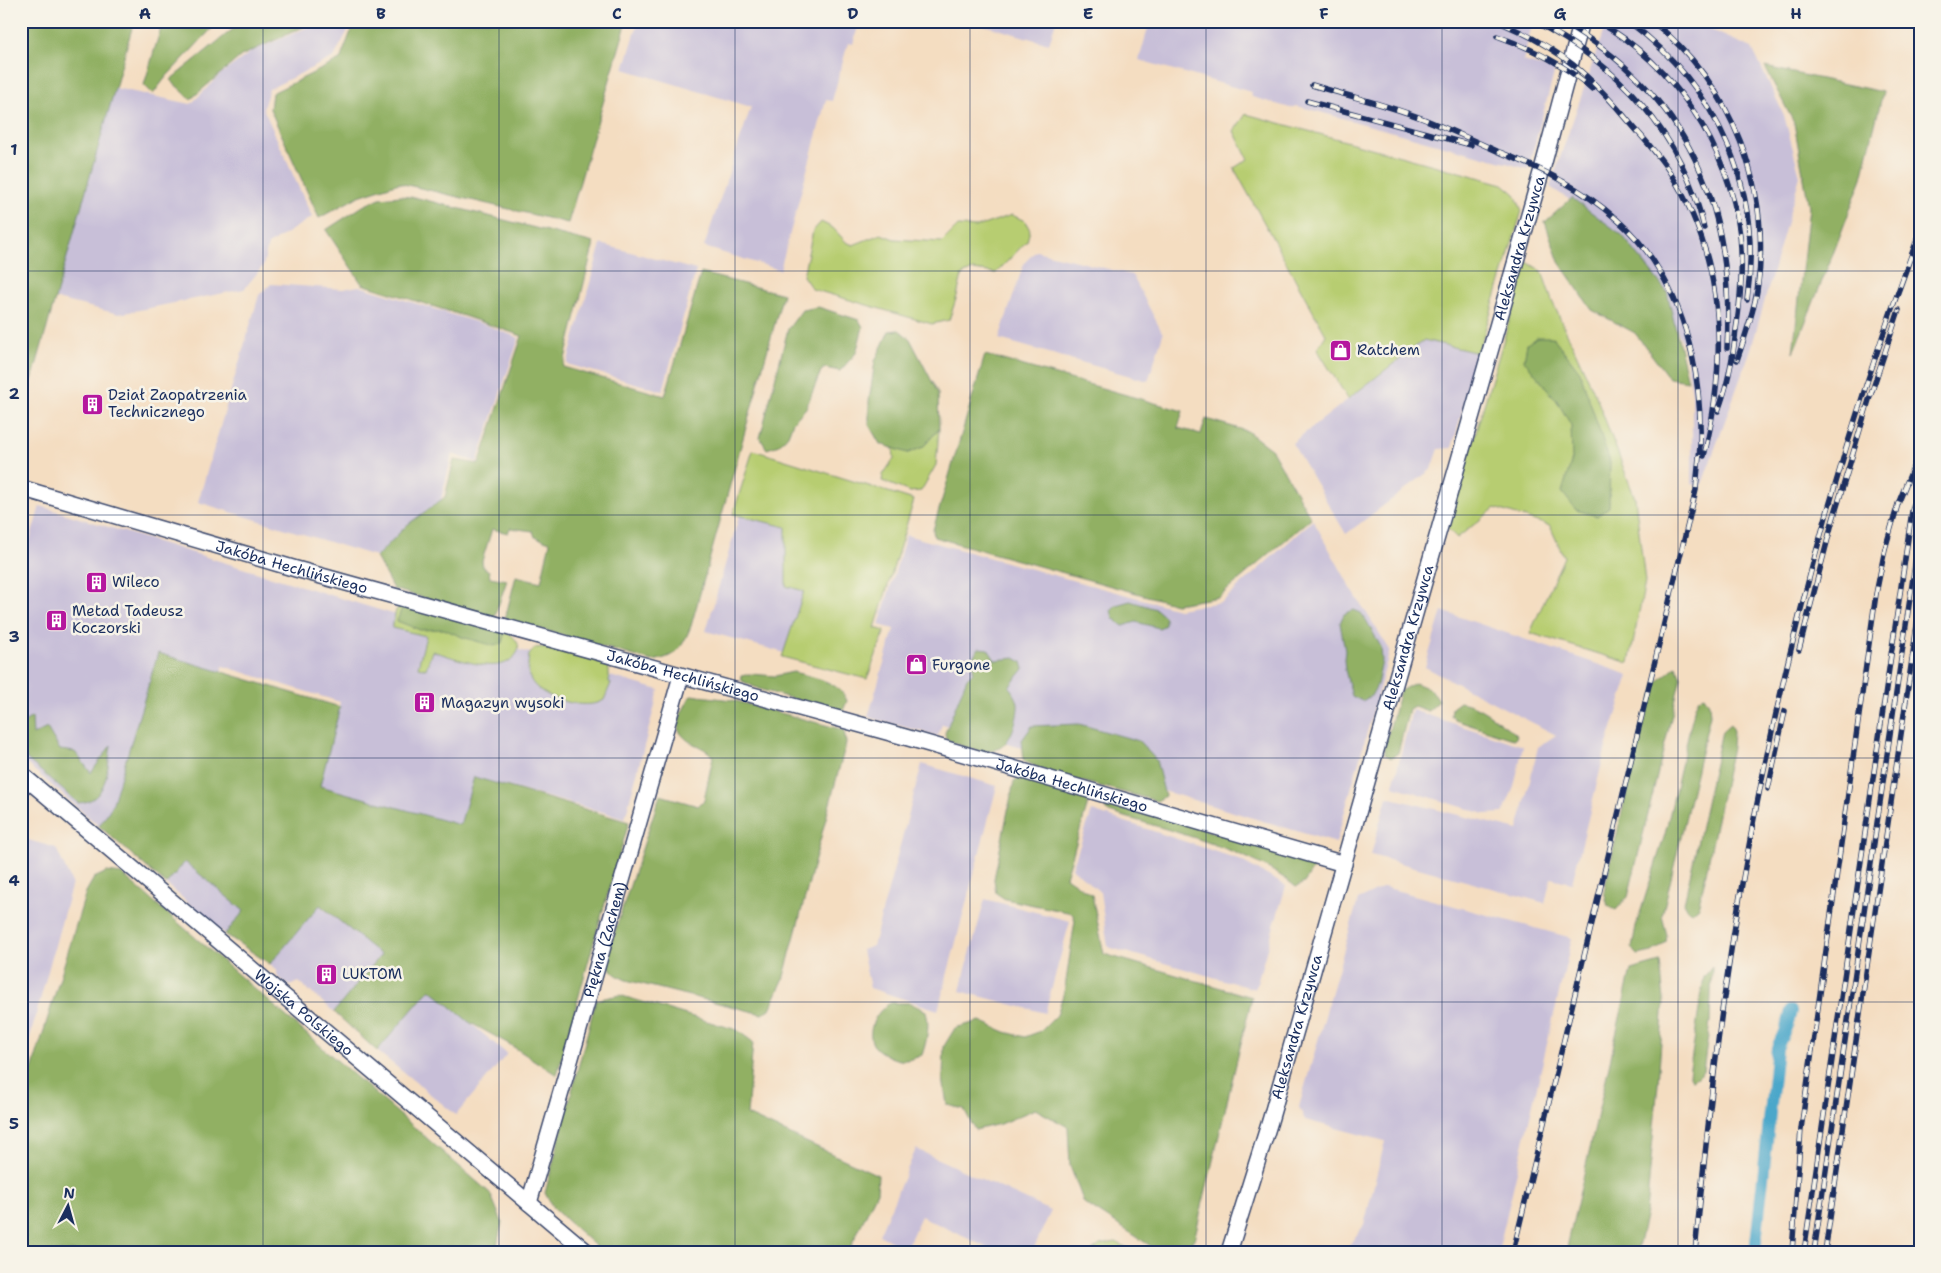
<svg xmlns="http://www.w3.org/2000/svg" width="1941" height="1273" viewBox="0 0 1941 1273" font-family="'Shantell Sans',sans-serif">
  <rect width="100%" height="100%" fill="#f7f3e8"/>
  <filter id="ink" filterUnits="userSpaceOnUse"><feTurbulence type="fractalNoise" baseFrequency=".02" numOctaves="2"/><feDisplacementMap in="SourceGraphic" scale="10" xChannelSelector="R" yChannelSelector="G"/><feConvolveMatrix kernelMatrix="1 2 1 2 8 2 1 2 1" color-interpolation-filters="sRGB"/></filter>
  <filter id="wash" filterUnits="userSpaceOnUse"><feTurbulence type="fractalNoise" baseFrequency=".0096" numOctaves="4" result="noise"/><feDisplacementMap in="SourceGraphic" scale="20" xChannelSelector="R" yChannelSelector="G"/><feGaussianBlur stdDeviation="1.12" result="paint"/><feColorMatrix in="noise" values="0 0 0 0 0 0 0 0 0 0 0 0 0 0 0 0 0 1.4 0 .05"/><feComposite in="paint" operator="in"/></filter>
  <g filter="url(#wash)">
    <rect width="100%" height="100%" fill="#f4ddc1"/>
    <path fill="#c8bfd8" d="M322 21H353L334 57 269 89 263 108 312 217 268 245 263 266 244 289 119 314 48 297 115 88 191 104 221 74 251 52Z
      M639 21H852L859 23 853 44 848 43 832 101 826 100 780 270 704 247 751 107 624 69Z
      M970 21H1056L1049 44Z
      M1150 21H1533L1523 61 1555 70 1528 169 1309 109 1296 106 1290 108 1252 97 1251 92 1139 60Z
      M1607 21H1690L1752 48 1784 115 1800 176 1751 349 1701 487 1692 484V394L1685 349 1662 294 1593 215 1550 187Z
      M601 244 696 270 663 391 567 364Z
      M1036 251 1132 275 1163 334 1148 381 999 339 1024 263Z
      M271 284 343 289 359 286 486 325 519 338 477 462 452 454 424 571 198 502 259 295Z
      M1424 340 1478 353 1452 448 1439 449 1432 469 1346 534 1292 443Z
      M757 454 856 673 706 631Z
      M40 506 386 612 659 690 625 818 474 777 460 826 319 785 340 702 223 666 221 672 159 653 112 806 99 826 21 759V571Z
      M1313 520 1352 590 1390 650 1336 843 942 724 938 736 868 717 894 629 879 625 906 535 1178 609 1222 602Z
      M1442 611 1629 675 1606 747 1572 883 1551 878 1545 903 1371 855 1387 797 1518 830 1538 747 1556 735 1425 667Z
      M1412 710 1523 746 1514 787 1503 813 1485 814 1393 786Z
      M922 764 997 786 938 1010 870 988 862 950 873 946Z
      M1092 811 1238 859 1286 886 1255 989 1108 947 1100 892 1072 868Z
      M21 838 56 848 72 883 21 1070Z
      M185 862 244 911 225 934 166 884Z
      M1384 887 1572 938 1498 1252H1344L1364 1225 1385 1141 1305 1120 1299 1107 1358 900Z
      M985 899 1070 921 1045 1013 960 991Z
      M319 905 381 955 334 1012 299 982 290 986 277 976V970L270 964Z
      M430 989 507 1054 456 1115 377 1051Z
      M916 1149 1051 1211 1032 1252H996L921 1216 906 1249 879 1235Z"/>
    <path fill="#b7cd71" stroke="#697e68" d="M1246 114 1503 184 1515 194 1522 211 1478 353 1424 340 1348 399 1317 349 1326 335 1234 168 1248 159 1234 131Z
      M1012 215 1025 221 1030 230 1027 241 996 273 973 270 962 275 957 296 949 320 932 324 812 289 803 276 813 231 821 222 833 228 846 242 853 245 881 234 894 239 942 242 958 226 977 227Z
      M1527 262 1542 271 1552 301 1596 396 1635 498 1645 582 1629 663 1530 633 1564 557 1550 526 1495 508 1457 538 1447 528Z
      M939 429 936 465 921 491 910 492 882 481 883 475 894 458 893 448 908 453 923 447Z
      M753 450 914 500 875 628 885 631 867 679 782 657 804 591 786 586V527L733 514Z
      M403 605 510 634C517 640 521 646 517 653 502 679 455 657 432 651L426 669 418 667 426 636 392 628 396 610Z
      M553 646C571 651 598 653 609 669V682L611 683 604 700C587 712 537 698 530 678 527 671 528 662 529 655L535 648Z
      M1116 1242 1135 1252H1091L1100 1245Z"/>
    <path fill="#91b063" stroke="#567060" d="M21 21H134L21 419Z
      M163 21H219L166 77 153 94 144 85Z
      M243 21H316L241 56 191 99 170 80Z
      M355 21H627L568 223 399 183 359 196 319 218 270 109 272 93 340 60Z
      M1765 67 1883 92 1862 178 1833 254 1793 353 1809 207 1794 123Z
      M400 196 418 198 594 243 563 367 665 396 701 273 783 294 691 626C682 648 677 657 652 661L505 619 516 576 541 582 550 542 535 537 533 531 510 528 508 533 492 529 482 561 483 567 489 571 490 577 507 580 494 618 393 589 376 557 407 525 445 497 454 460 479 464 522 336 467 317 362 284 326 230 363 206 380 198Z
      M1572 198 1622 235 1667 292 1688 381 1669 378 1635 333 1592 310 1559 262 1545 222Z
      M818 307 859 320 863 327 856 353 840 371 825 368 821 371 806 408 793 422 788 435 779 445 767 449 760 438 788 329 802 310Z
      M899 330 910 339 938 393 939 429 923 447 908 453 880 444 869 425V401L875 361 889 331Z
      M1537 337H1553L1580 372 1610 462 1609 507 1597 516 1576 510 1562 492 1572 459 1571 425 1557 401 1524 360 1527 344Z
      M985 355 1183 411 1178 428 1201 434 1206 419 1247 431 1272 450 1311 518 1219 597 1176 604 934 537 933 530Z
      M1130 601 1156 609 1165 617V625L1159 628 1136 622 1123 626 1113 618 1111 610 1116 605Z
      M403 605 505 631 502 643 494 646 462 637 444 629 420 630 397 621Z
      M1354 610 1361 613 1366 620 1381 647 1382 661 1377 685 1371 696 1362 701 1352 696 1345 670 1344 659 1345 651 1340 623 1344 614Z
      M979 648 988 649 995 660 1015 658 1022 662 1024 669 1009 687C1014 693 1019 700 1018 708 1017 722 1010 746 995 750 979 755 960 745 946 739L945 733 967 678 973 672 974 655Z
      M158 653 340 707 320 786 460 825 474 777 629 822 596 934 557 1075 509 1044 469 1022 430 989 377 1051 334 1012 381 955 320 905 270 964 225 934 244 911 185 862 166 884 99 826 112 806Z
      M1676 666 1681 677 1628 897 1616 910 1608 906 1604 891 1635 755 1656 683Z
      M793 672C812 677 840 681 847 701L842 713 759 689 742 681 741 676 751 674 775 676Z
      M1415 683C1426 687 1434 690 1439 701L1428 711 1414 706 1409 709 1398 753 1391 758 1385 754 1384 748 1400 691Z
      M691 695 732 700 844 730 846 743 783 980 770 1009 762 1014 626 980C613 974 608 970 607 955L660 795 698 806 704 800 713 757C702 743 688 747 678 729L681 714Z
      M1704 696 1709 704 1710 715 1662 916 1667 935 1666 942 1652 952 1638 955 1632 948 1636 926 1665 834 1695 706 1699 698Z
      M1460 702C1481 705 1498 722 1515 733L1517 736 1515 739 1509 738 1455 720 1451 715 1452 708Z
      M32 717 33 735 47 728 60 750 75 752 91 773 111 745C107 769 108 802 78 803L21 754V724Z
      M1079 724 1139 741 1156 760 1165 796 1157 801 1050 773 1024 761 1022 740 1032 726Z
      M1730 724 1733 731 1732 747 1704 883 1698 907 1692 912 1688 910 1684 903 1722 731Z
      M1023 776 1083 792 1089 800 1066 877 1092 895 1104 954 1252 997 1194 1240 1186 1252 1157 1250 1084 1203 1070 1166 1068 1127 1035 1109 1000 1124 975 1130 964 1109 947 1105 943 1078 944 1046 955 1028 980 1021 1005 1032 1025 1037 1041 1031 1057 1015 1065 988 1075 920 1072 913 1005 899 996 893 994 879 1014 781Z
      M1110 803 1305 858 1312 864 1313 869 1304 883 1296 887C1251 849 1166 830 1109 812L1105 809Z
      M107 872 122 874 490 1193 502 1222 497 1245 485 1252H21V1106L86 892 94 878Z
      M1660 962 1664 1000 1658 1084 1646 1213 1637 1252H1566L1631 970Z
      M1712 967 1710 1022 1703 1071 1697 1077 1692 1080 1689 1074 1704 977Z
      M619 995 737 1030 753 1042 747 1115 878 1175 877 1192 848 1252H602L553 1208 545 1193 596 1000Z
      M891 1003H910L926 1011C930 1026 927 1040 922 1055 916 1058 907 1061 900 1060 892 1059 874 1050 872 1042 867 1027 878 1009 891 1003Z"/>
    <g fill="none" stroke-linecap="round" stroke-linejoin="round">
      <path stroke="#4ca7ca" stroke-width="12" d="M1755 1252 1777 1048 1788 1023 1791 1011"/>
    </g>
  </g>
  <g filter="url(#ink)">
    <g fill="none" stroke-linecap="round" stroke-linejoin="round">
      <defs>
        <g id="minor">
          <path id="s1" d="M21 488 296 569 905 737 1344 864"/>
          <path id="s2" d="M21 774 587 1252"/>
          <path id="s3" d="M529 1203 681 676"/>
          <path id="s4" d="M1229 1252 1270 1121 1543 166 1582 21"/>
        </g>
      </defs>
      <use href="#minor" stroke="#3c496d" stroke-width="18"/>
      <use href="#minor" stroke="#fff" stroke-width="15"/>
      <defs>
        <path id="rail" d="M1533 21C1618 63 1683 135 1704 228
          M1561 21C1688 94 1735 205 1727 348
          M1597 21C1675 65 1729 147 1740 235 1743 267 1741 298 1736 330 1733 357 1728 385 1718 411
          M1628 21C1718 88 1763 188 1747 300
          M1652 21C1732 84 1773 190 1757 291 1753 314 1745 337 1737 360
          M1501 23C1560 48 1590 75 1631 124 1644 139 1658 154 1669 171 1725 258 1728 358 1704 456
          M1497 36C1531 48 1564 64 1592 89
          M1312 85C1351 97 1393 106 1431 122 1453 131 1475 141 1497 151 1519 160 1542 169 1562 181 1599 201 1638 233 1659 270 1690 321 1702 385 1700 445 1699 460 1697 475 1696 490L1513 1252
          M1307 101 1471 145
          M1799 650 1832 523 1869 400 1899 310
          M1768 789 1785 711
          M1695 1252C1703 1171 1711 1091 1722 1011 1759 746 1825 483 1920 232
          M1792 1252 1801 1129 1876 594 1885 549 1898 504 1920 450
          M1804 1252 1912 511 1920 480
          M1814 1252 1920 530
          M1825 1252 1920 605"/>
      </defs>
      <use href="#rail" stroke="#1b2f5e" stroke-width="5.5"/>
      <use href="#rail" stroke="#f7f3e8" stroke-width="4" stroke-dasharray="11" stroke-linecap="butt"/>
    </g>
  </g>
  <path fill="none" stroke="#1b2f5e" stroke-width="1" stroke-opacity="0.55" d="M263 21V1252M499 21V1252M735 21V1252M970 21V1252M1206 21V1252M1442 21V1252M1678 21V1252M21 271H1920M21 515H1920M21 758H1920M21 1002H1920"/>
  <defs>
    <symbol id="shop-square" viewBox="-11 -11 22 22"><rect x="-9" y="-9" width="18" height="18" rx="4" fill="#b5179e" stroke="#f7f3e8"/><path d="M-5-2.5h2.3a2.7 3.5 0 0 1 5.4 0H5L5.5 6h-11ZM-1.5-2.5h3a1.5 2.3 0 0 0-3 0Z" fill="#fff"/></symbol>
    <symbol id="building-square" viewBox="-11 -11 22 22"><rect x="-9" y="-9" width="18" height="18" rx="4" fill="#b5179e" stroke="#f7f3e8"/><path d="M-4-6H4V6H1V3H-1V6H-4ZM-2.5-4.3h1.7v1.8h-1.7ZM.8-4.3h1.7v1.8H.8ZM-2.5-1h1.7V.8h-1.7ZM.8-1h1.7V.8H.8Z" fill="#fff"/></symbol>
  </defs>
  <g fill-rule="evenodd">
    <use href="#shop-square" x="1328" y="338" width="25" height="25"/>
    <use href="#building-square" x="80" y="392" width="25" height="25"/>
    <use href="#building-square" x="84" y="570" width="25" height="25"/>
    <use href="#building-square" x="44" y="608" width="25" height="25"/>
    <use href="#shop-square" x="904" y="652" width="25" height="25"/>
    <use href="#building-square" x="412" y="690" width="25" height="25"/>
    <use href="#building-square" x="314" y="962" width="25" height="25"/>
  </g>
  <g text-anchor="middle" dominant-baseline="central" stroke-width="5" stroke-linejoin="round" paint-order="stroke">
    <g font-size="15" fill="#1b2f5e" stroke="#f7f3e8">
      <text stroke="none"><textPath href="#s4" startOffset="1045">Aleksandra Krzywca</textPath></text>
      <text stroke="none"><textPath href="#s1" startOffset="282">Jakóba Hechlińskiego</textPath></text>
      <text stroke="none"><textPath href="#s4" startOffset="640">Aleksandra Krzywca</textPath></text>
      <text stroke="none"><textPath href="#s1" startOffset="688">Jakóba Hechlińskiego</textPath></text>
      <text stroke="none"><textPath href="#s1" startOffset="1092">Jakóba Hechlińskiego</textPath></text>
      <text stroke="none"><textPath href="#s3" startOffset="274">Piękna (Zachem)</textPath></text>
      <text stroke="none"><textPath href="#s2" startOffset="370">Wojska Polskiego</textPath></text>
      <text stroke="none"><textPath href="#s4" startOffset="235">Aleksandra Krzywca</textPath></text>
    </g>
    <g font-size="15" fill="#1b2f5e" stroke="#f7f3e8" text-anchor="start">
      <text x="1357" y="350">Ratchem</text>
      <text x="108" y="395">Dział Zaopatrzenia<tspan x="108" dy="17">Technicznego</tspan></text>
      <text x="112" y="582">Wileco</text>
      <text x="72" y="611">Metad Tadeusz<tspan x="72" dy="17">Koczorski</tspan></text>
      <text x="932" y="665">Furgone</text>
      <text x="441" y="703">Magazyn wysoki</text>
      <text x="342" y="974">LUKTOM</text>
    </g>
  </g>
  <rect width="1941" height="1273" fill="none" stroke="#f7f3e8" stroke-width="55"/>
  <g transform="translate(68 1206) rotate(6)" stroke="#f7f3e8" stroke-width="4" paint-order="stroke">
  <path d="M0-4L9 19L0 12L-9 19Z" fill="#1b2f5e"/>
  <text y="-8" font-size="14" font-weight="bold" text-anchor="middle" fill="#1b2f5e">N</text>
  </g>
  <rect x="28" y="28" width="1886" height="1218" fill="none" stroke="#1b2f5e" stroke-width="2"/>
  <g font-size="16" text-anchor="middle" font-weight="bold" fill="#1b2f5e">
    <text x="145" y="19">A</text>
    <text x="381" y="19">B</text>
    <text x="617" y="19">C</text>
    <text x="853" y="19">D</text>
    <text x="1088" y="19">E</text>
    <text x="1324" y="19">F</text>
    <text x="1560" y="19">G</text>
    <text x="1796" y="19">H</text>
    <text x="14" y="155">1</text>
    <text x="14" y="399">2</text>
    <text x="14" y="642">3</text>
    <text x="14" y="886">4</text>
    <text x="14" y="1129">5</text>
  </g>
</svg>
